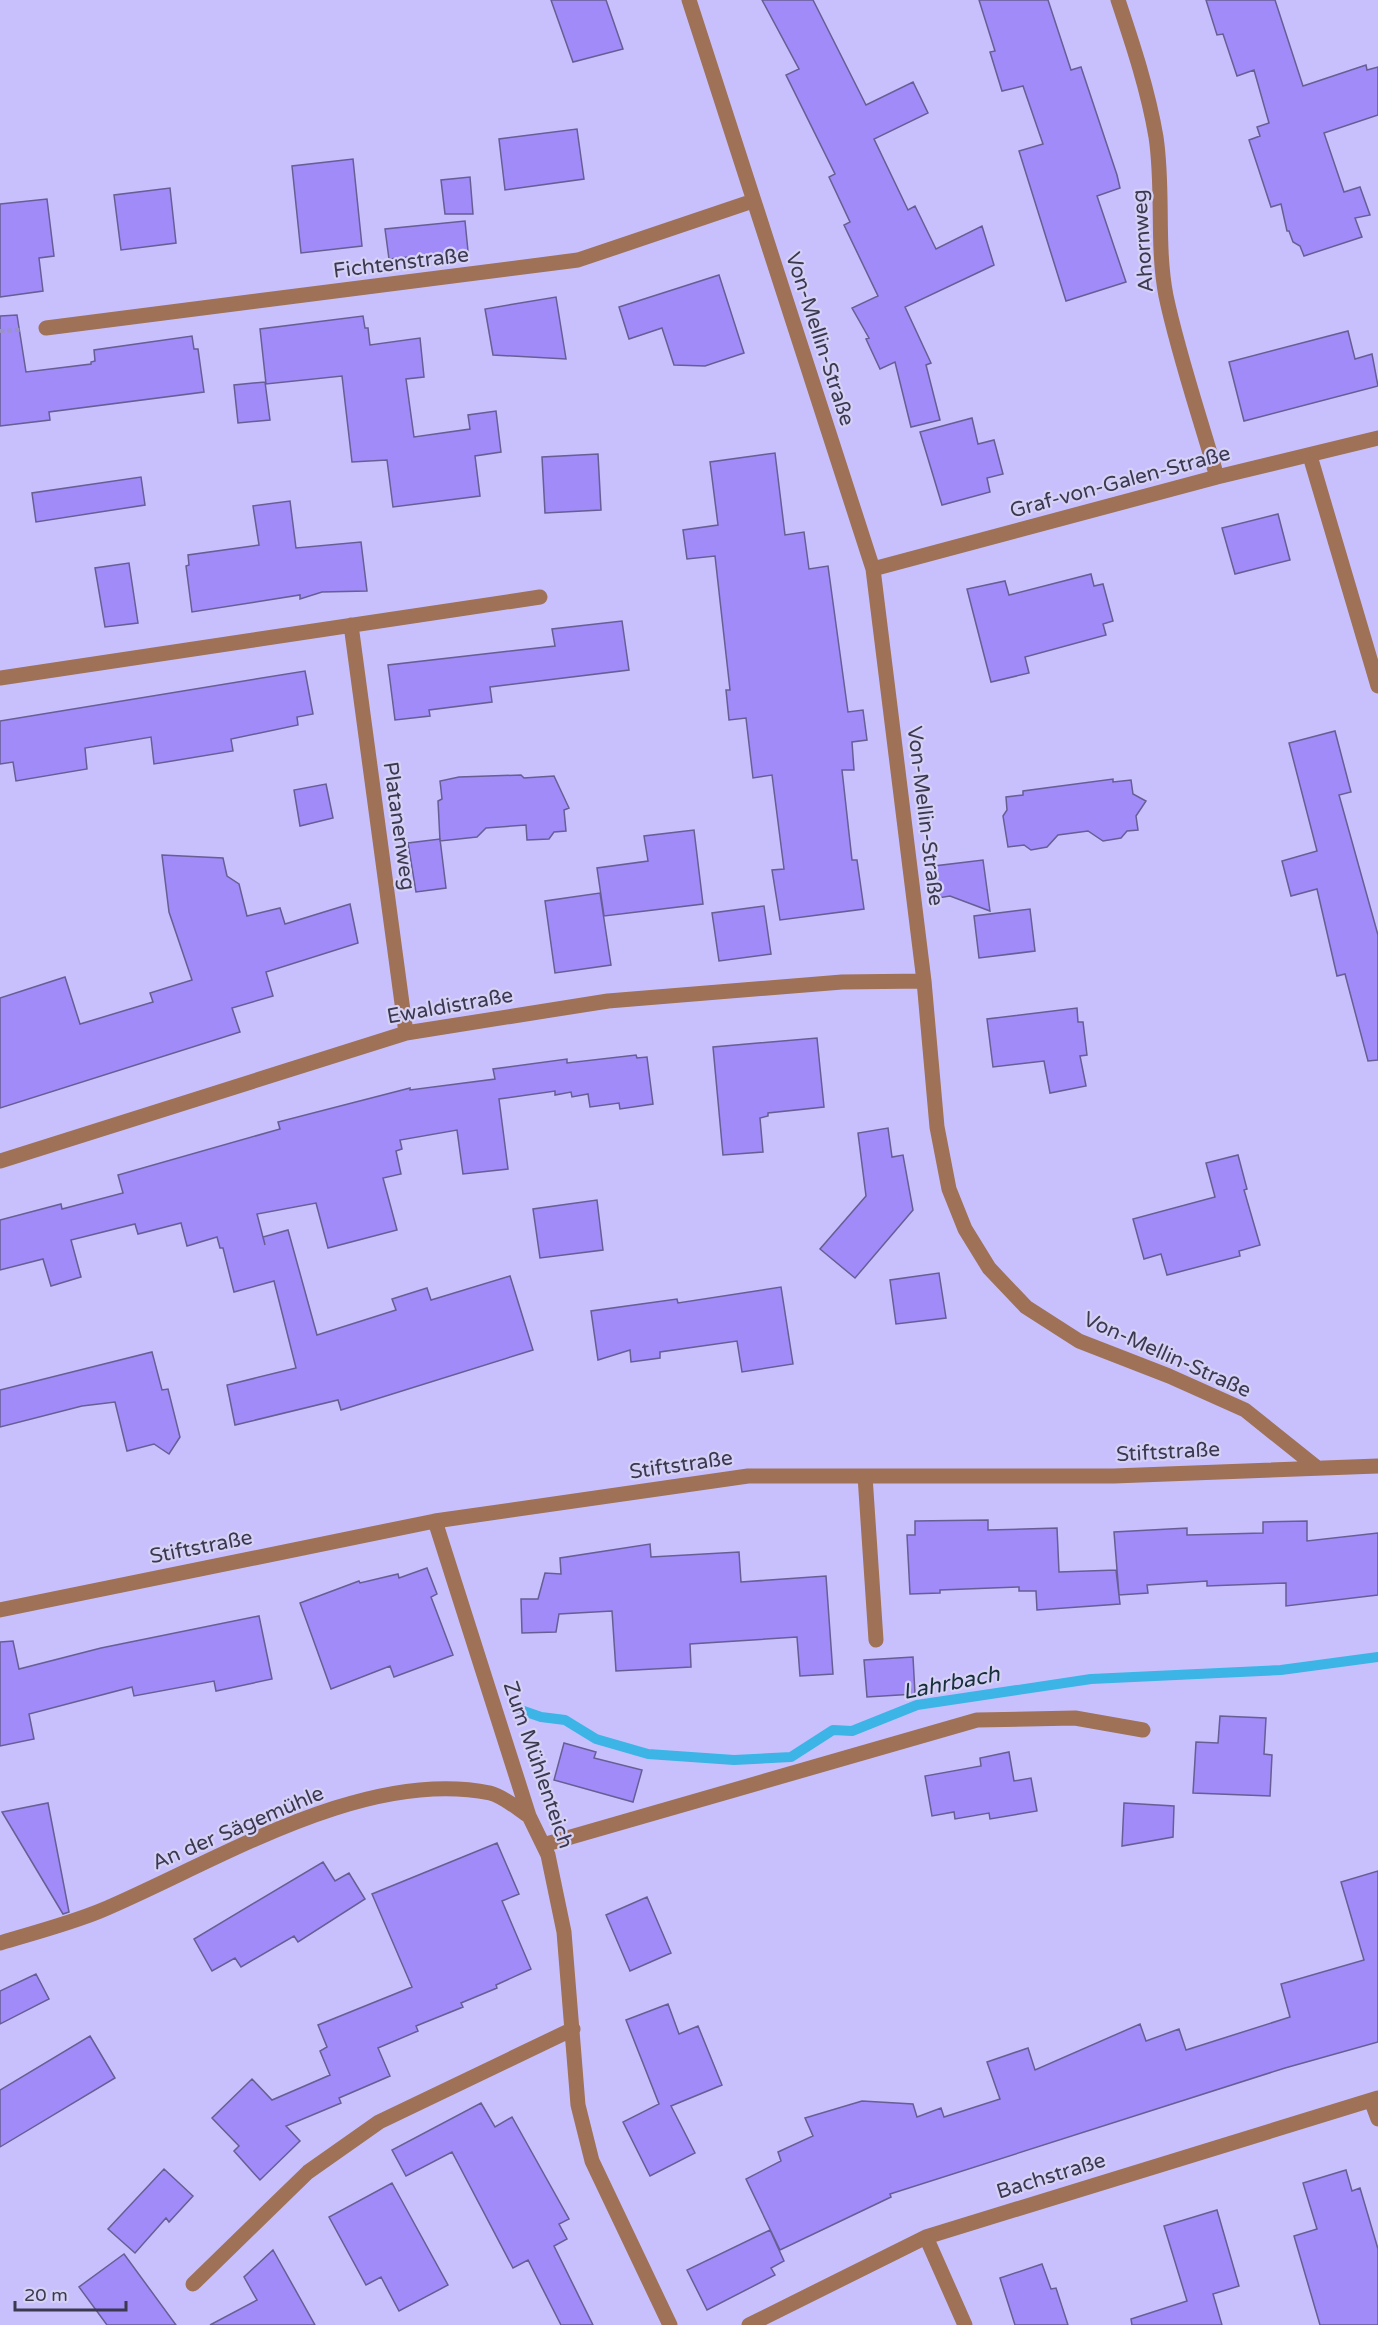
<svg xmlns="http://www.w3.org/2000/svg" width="1378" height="2325" viewBox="0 0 1378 2325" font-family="'Varela Round',sans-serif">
  <rect width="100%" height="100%" fill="#c8c0fc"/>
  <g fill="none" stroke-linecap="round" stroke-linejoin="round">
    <path stroke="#3cb4e6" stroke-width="10" d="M515 1708 541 1717 565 1720 596 1739 648 1754 734 1760 791 1757 833 1730 852 1731 917 1705 1091 1679 1281 1670 1378 1657"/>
  </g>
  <path fill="#a08bf9" stroke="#675e94" stroke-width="1.5" d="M551 0H606L623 49 573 62Z
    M762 0H813L866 105 913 82 928 113 874 139 908 210 915 206 936 249 982 226 994 265 905 307 931 363 926 365 940 420 911 427 895 362 880 369 866 339 869 338 852 308 878 296 844 225 850 222 829 177 835 174 786 75 799 69Z
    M979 0H1048L1071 70 1081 67 1117 175 1120 188 1097 196 1126 282 1066 301 1019 151 1043 144 1023 86 1002 91 990 52 995 51Z
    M1206 0H1275L1303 86 1366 65 1367 70 1378 67V115L1324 133 1344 192 1360 187 1370 215 1355 218 1362 237 1304 256 1300 246 1293 242 1289 231H1287L1281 204 1271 207 1249 140 1260 136 1257 127 1269 123 1254 70 1237 76 1223 34 1217 35Z
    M577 129 584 179 505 190 499 139Z
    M353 159 362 246 301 253 292 166Z
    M470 177 473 214H445L441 180Z
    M170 188 176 243 121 250 114 195Z
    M47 199 54 256 39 258 43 291 0 297V204Z
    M465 221 468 251 389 259 385 229Z
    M719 275 744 353 705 366 674 365 662 328 629 339 619 307Z
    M556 297 566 359 493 355 485 309Z
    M17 315 26 372 91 364V362L95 361 94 350 192 336 194 349H198L204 392 49 412 50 420 0 426V316Z
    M363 316 365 328H368L370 345 420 338 424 377 406 379 414 437 470 429 468 415 496 411 501 452 475 456 480 496 393 507 387 460 352 462 342 376 266 384 260 329Z
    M1348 331 1355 359 1372 354 1378 386 1244 421 1229 362Z
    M265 382 270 420 238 423 234 385Z
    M972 418 978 444 994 440 1003 474 987 478 990 492 942 505 920 432Z
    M775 453 785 535 804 532 809 569 828 566 848 712 863 710 867 740 852 742 854 770H842L852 860H857L864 909 780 920 772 870 784 869 772 775 753 778 746 718 729 720 726 690H730L715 556 687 559 683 530 718 525 710 462Z
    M598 454 601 510 545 513 542 457Z
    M141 477 145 505 36 522 32 493Z
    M290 501 296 548 361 542 367 591 322 592 300 599V595L192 612 186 566 189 565 188 555 259 545 253 506Z
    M1278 514 1290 560 1235 574 1222 528Z
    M129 563 138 623 105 627 95 568Z
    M1091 574 1094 586 1103 584 1113 621 1103 624 1106 635 1025 657 1029 673 991 682 967 589 1005 581 1009 595Z
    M622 621 629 670 490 687 492 702 429 710 430 716 395 720 388 665 555 646 552 629Z
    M305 671 313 714 297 717 298 725 231 739 233 751 154 764 151 737 85 748 87 769 16 781 13 762 0 764V721Z
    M1335 731 1351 792 1339 795 1378 935V1060L1368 1061 1345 974 1337 976 1317 889 1291 896 1282 861 1317 851 1289 743Z
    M521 775 524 778 554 776 569 808 564 810 566 831 554 832 549 839 527 840 526 825 486 828 477 837 440 841 438 801 442 799 440 781 459 777Z
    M1113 779V782L1131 780 1133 794 1146 801 1136 816 1138 830 1127 831 1121 838 1103 841 1088 831 1058 835 1047 847 1031 850 1024 845 1008 847 1003 816 1007 810 1006 797 1023 795V791Z
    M326 784 333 818 300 826 294 790Z
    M694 830 703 904 604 916 597 868 648 861 644 836Z
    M440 839 446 888 416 892 408 843Z
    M162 855 223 858 227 876 239 884 247 916 280 908 285 924 350 904 358 943 266 972 273 996 232 1008 240 1032 0 1108V998L65 977 80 1024 153 1002 150 993 192 980 169 912Z
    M983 860 990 911 950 896 938 898 934 866Z
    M600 893 611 965 555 973 545 901Z
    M764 906 771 954 719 961 712 913Z
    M1030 909 1035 951 979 958 974 916Z
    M1077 1008 1078 1022H1083L1087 1055 1080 1056 1086 1086 1050 1093 1044 1061 993 1067 987 1019Z
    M817 1038 824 1107 768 1113V1116L760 1118 763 1152 723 1155 713 1047Z
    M636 1055 637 1058 647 1057 653 1104 620 1109 619 1103 590 1107 588 1094 572 1097 571 1092 555 1095V1091L499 1099 508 1169 463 1174 457 1130 400 1140 402 1149 396 1151 401 1174 383 1178 397 1230 328 1248 316 1203 257 1214 265 1245 263 1237 288 1230 317 1335 396 1310 392 1299 427 1288 431 1300 510 1276 533 1350 341 1410 338 1400 235 1425 227 1385 296 1368 274 1281 234 1292 223 1248H220L217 1237 187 1246 181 1223 138 1234 135 1224 71 1240 81 1277 51 1286 43 1259 0 1270V1220L61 1204 62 1209 123 1193 118 1175 280 1129 278 1122 410 1088V1090L495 1079 493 1069 567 1059V1063Z
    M888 1128 892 1157 903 1155 913 1210 855 1278 820 1249 866 1196 858 1133Z
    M1238 1155 1247 1189 1244 1190 1260 1245 1239 1251 1240 1256 1167 1275 1161 1254 1144 1259 1133 1219 1215 1197 1206 1163Z
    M597 1200 603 1250 540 1258 533 1209Z
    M939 1273 946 1318 896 1324 890 1280Z
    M781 1287 793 1364 742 1372 737 1341 660 1352V1358L631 1362 630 1350 598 1360 591 1311 677 1299 678 1303Z
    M152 1352 162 1390 168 1389 180 1437 169 1454 154 1444 127 1451 115 1402 82 1406 0 1427V1390Z
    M988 1520V1530L1057 1528 1059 1572 1116 1570 1120 1604 1037 1610 1036 1591H1019V1587L940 1590V1593L910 1594 907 1535H915V1521Z
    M1307 1521V1541L1378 1533V1595L1286 1606V1583L1207 1586V1581L1147 1585 1148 1593 1119 1595 1114 1532 1187 1528V1535L1263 1533V1522Z
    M650 1544 651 1557 739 1552 741 1582 826 1576 833 1674 800 1676 797 1637 690 1644 691 1667 616 1671 612 1611 559 1614 556 1632 522 1633 521 1599H538L545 1573 561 1574 560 1558Z
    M427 1568 437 1594 431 1597 453 1655 394 1677 390 1666 331 1689 300 1603 359 1581 360 1583 398 1574 399 1578Z
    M259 1616 272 1679 216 1691 214 1681 134 1696 132 1687 29 1714 34 1739 0 1746V1642L13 1641 19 1669 101 1648Z
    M913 1657 915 1694 867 1697 864 1660Z
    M1220 1716 1266 1718 1264 1754 1272 1755 1270 1796 1193 1793 1196 1742 1218 1743Z
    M564 1743 596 1752 594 1758 642 1770 633 1802 554 1780Z
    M1009 1752 1014 1781 1031 1778 1037 1811 990 1819 989 1813 955 1819 954 1812 932 1816 925 1776 981 1766 980 1758Z
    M48 1803 69 1912 63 1914 2 1812Z
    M1124 1803 1174 1806 1173 1837 1122 1846Z
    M497 1843 519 1894 502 1901 531 1969 496 1985 497 1988 461 2003 463 2007 416 2026 418 2031 378 2048 390 2076 339 2098 341 2103 286 2126 300 2141 260 2180 234 2151 239 2146 212 2118 252 2079 272 2100 330 2075 320 2051 327 2047 318 2025 412 1987 372 1894Z
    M323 1862 335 1881 349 1873 365 1899 298 1942 294 1936 241 1967 235 1958 212 1971 194 1939Z
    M1378 1871V2042L1285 2068 890 2194 891 2197 780 2250 746 2179 781 2161 778 2152 813 2136 805 2118 862 2101 913 2104 917 2117 941 2108 944 2117 1000 2099 987 2062 1028 2048 1035 2070 1140 2024 1146 2041 1179 2029 1186 2050 1290 2017 1281 1984 1364 1960 1341 1882Z
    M647 1897 671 1953 630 1971 606 1915Z
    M36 1974 49 1999 0 2024V1991Z
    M668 2004 679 2034 698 2026 722 2085 671 2106 695 2153 650 2176 623 2122 659 2104 626 2020Z
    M90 2036 115 2078 0 2147V2090Z
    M481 2103 495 2127 512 2117 569 2219 559 2224 567 2239 554 2246 593 2325H561L528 2260 513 2268 452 2152 406 2176 392 2150Z
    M164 2169 193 2196 169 2222 166 2218 135 2253 108 2229Z
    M1346 2170 1352 2191 1360 2188 1378 2249V2325H1320L1294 2236 1317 2229 1303 2183Z
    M392 2183 448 2285 399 2311 381 2277 366 2285 329 2217Z
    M1217 2210 1239 2286 1213 2294 1222 2325H1132L1131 2319 1187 2301 1164 2226Z
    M770 2230 784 2261 771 2268 775 2275 707 2310 687 2270Z
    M273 2250 315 2325H210L257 2300 244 2277Z
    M124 2254 176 2325H107L79 2287Z
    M1042 2264 1051 2289 1056 2288 1068 2325H1015L1000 2278Z"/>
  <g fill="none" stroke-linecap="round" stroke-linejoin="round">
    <path stroke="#9a94c4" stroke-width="4" stroke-dasharray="4.5 3" stroke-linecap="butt" d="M0 331 20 330"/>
    <path stroke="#9f7156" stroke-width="15" d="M689 0 873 569 924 981 937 1127 949 1189 965 1229 989 1268 1026 1307 1079 1341 1169 1376 1245 1410 1315 1466
      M1118 0C1133 45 1148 90 1156 137 1164 190 1156 244 1166 296 1179 357 1200 417 1217 477
      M46 328 578 260 753 201
      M1310 456 1378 686
      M873 569 1217 477 1378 438
      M351 625 406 1033
      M0 678 540 597
      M0 1161 406 1033 608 1001 842 982 924 981
      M865 1476 876 1640
      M435 1521 529 1816 548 1855 564 1932 578 2105 592 2161 670 2325
      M0 1610 435 1521 748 1476H1114L1378 1466
      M543 1845 977 1720 1075 1718 1143 1730
      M0 1943C33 1933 68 1924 100 1911 214 1863 363 1767 490 1793 503 1796 518 1809 529 1816
      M1371 2100 1378 2119
      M926 2237 965 2325
      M193 2284 308 2172 379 2122 573 2029
      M749 2325 926 2237 1378 2098"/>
  </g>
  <g text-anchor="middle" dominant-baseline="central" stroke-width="4.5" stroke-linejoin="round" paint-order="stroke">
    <g font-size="21" fill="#3b3850" stroke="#d5d1f5">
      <text transform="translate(1143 241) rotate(-94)">Ahornweg</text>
      <text transform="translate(401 263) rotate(-7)">Fichtenstraße</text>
      <text transform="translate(820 339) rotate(72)">Von-Mellin-Straße</text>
      <text transform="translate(1120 482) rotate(-15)">Graf-von-Galen-Straße</text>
      <text transform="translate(925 816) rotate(83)">Von-Mellin-Straße</text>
      <text transform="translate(399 826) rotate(82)">Platanenweg</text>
      <text transform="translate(450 1006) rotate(-10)">Ewaldistraße</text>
      <text transform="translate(1167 1355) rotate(24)">Von-Mellin-Straße</text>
      <text transform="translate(1168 1452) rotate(-3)">Stiftstraße</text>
      <text transform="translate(681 1465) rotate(-8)">Stiftstraße</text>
      <text transform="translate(201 1547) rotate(-11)">Stiftstraße</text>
      <text transform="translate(538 1765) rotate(71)">Zum Mühlenteich</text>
      <text transform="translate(238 1828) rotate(-23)">An der Sägemühle</text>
      <text transform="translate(1051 2176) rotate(-17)">Bachstraße</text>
    </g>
    <g font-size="22" font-style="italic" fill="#172f3b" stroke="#d5d1f5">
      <text transform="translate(951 1683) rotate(-11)">Lahrbach</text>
    </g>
  </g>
  <path d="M15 2301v9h111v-9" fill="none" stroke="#3b3850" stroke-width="3"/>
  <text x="24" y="2301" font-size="18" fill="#3b3850" stroke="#d5d1f5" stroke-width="4.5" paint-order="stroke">20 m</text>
</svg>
